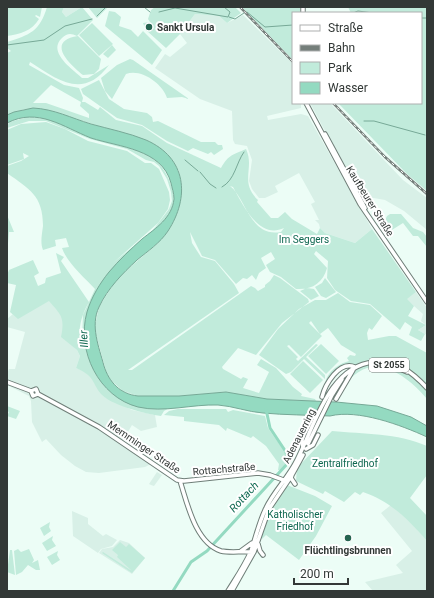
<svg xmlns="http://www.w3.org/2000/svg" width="434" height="598" viewBox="0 0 434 598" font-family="Roboto,sans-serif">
  <rect width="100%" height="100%" fill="#ecfdf6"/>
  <path fill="#d8f0e7" d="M64 7H82L66 17 62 12Z
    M195 14 219 16 227 23 243 15 293 64V103H301V108L267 116 268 120 301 114 308 116 372 229 355 243 325 233 320 228 319 224 315 220H319L311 204 315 202 299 173 275 186 278 192 265 198H259L252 189 249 181 252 160 247 146 235 144 233 140 232 111 200 99 155 68 165 54 170 57 187 43 180 34Z
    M310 103H330L403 180 427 198V230L404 211 385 200 368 197 361 198Z
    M416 292 427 308V335L418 330 426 325 421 321 423 314 406 299Z
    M49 300 62 316 70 343 77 350 80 356 76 368 86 372 93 378 103 396 132 410 155 415 157 427 141 431 132 425 121 444 151 464 145 467 99 473 86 472 75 466 61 455 46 439 42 442 32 422 31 401 29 396 7 385V374L9 369H15L25 332 7 327V319L13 314 18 318Z
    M157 472 162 475 154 486 151 485 149 484Z
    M391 505 410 521 427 541V591H373L365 582 403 573 396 565 412 551 381 513Z
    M72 511 88 518V524L103 536 106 534 117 540 112 546 101 549 98 553 73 536Z
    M120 540 129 543 145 558 132 574 99 553 102 549 113 547Z"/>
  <path fill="#c1ebdb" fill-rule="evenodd" d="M7 7H42L40 17 36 15 35 16 39 19C32 31 20 34 7 36Z
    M47 7H64L62 12 66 17 82 7 93 20 77 36C71 33 67 33 62 38 47 52 72 69 82 78H88L109 65C83 100 58 80 30 62L29 65 64 85 79 88 83 98 82 102H85L98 110 100 107 116 120 142 126 167 143 221 168C229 154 233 155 246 149 255 168 239 182 258 200L257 202 271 218H278L285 212 292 219 317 234 320 228 325 233 355 243 372 229 416 292 407 299 414 306 408 316 426 325 418 330 425 334 421 341 409 335 412 327 405 322 400 330 370 304 351 301 335 290 327 278 328 261 316 251 314 254 327 268C323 283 312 290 296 289L281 277 270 272 266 265 275 259 271 252 261 258 266 268 259 273 256 280 252 275 247 279 243 278 236 284 215 260 202 256 190 232 192 243 201 257 215 261 234 284 239 293 128 370H132L251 286 255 288 258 291 265 287V285L270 281 274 275 280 278 308 299 309 302 282 323 256 355 238 348 222 367 223 369 241 379 243 377 248 379 243 388 259 393 269 372 257 365 261 359 276 368 293 387 302 394 301 396 315 399 316 401 267 399 226 392 179 396H138L123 391 108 378 96 335 95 325 99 307 117 278 156 245 169 230 179 171 167 155 146 140 42 109H25L7 115V53L11 51 7 48V42C30 35 40 31 47 7ZM51 85 81 102 80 106 89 114V118L46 103H33ZM230 186 233 187C243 205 259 240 284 228L281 232C250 238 246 198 230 186Z
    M88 7H108L97 18Z
    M155 7H235L241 13 227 23 219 16 195 14 180 34 166 48 147 31 152 27 150 24 145 28 143 23 150 22 148 19 151 10Z
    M242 7H300V13H293V60Z
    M348 7H427V191L407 174 338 103H421V13H351Z
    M109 11 115 12 121 17 119 26 131 30 138 37 143 31 162 50 152 65 105 26Z
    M92 23 113 44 99 56 79 35Z
    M78 36 101 59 99 69 94 74 83 75C68 63 46 41 78 36Z
    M112 45 116 50 108 58 103 54Z
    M130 59 133 60 189 99 182 97 167 98C163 84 141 68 126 74L112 99 105 91 101 78 117 65Z
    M99 80 109 99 124 109 147 113 152 117 153 122 158 121 201 142H215L218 145H222L223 149 214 155 211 152 208 154 193 148 188 151 167 141 142 125 117 118 83 94 81 89Z
    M28 117C58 118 83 135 111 143 141 151 163 156 172 188 175 198 173 209 167 217 156 232 140 240 127 253 121 259 113 266 109 273 103 282 86 316 85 325 81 344 90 367 101 382 117 405 145 409 171 407L164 411 161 416C146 414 115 406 103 396 91 384 97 377 76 368L80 356 77 350 61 337C65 317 61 315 49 301L18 319 10 312 16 285 7 283V275L9 270 33 260 39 273 34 276 38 286 45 283 46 278 61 273 56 253 64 257 61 261 89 302C83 312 76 331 82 341L83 315 95 289C85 278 67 263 62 248L69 247 66 238 55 240 56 246 43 250C40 243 42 234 43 226 43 195 29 189 7 173V166L21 161 29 156 23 153 24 159 7 165V146L12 148 7 146V130L21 124 46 122 65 129 88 141 127 151 145 163H151L159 169 169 192 170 200 168 209 158 223 113 263 153 230 169 209 172 201 171 192 167 179 159 166 154 162 146 160 127 149 90 139 46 121H29L7 128 9 122Z
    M390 214H401L413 228 423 232 427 237V247L418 236H413L403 223 387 233 382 227 387 216Z
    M7 215 14 232H9L7 255Z
    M325 278 336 292 326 298 321 296 315 287 322 283Z
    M307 288 314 289 319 296 311 300 300 291Z
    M338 293 350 302 370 305 382 316 372 330 369 328 367 333 368 340 389 336H396L427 353V399C415 384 388 360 367 368 361 370 355 374 351 378L353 370 350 364 342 366 325 387C324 375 337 364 349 361L347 358 350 355 355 356 356 354 341 345 328 328 320 334 311 321 309 323 322 336 301 357 289 345 287 346 298 357 296 359 298 361 316 344 318 345 306 357 325 375V379L304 359 291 372 286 374 259 355 278 329 299 309 315 300H326Z
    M321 344 339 361 326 374 308 356Z
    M303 361 323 380 310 393 290 374Z
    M7 406 20 411 16 419 7 416 9 412 7 411Z
    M178 409H226L228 412 233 410 265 416 268 428 287 455 286 463 281 471 278 470 279 464 266 446 253 436 251 438 227 428 226 431 219 425 184 421V417L164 415 169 411Z
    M332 431C364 434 397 433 427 446V475L410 498 427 516V541C409 520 390 501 363 492L360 495 355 492 344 502 325 491 323 494 296 481 297 468Z
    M287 485 315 496 332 506 316 536 299 560 266 535 262 539 261 535 269 509Z
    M50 522 49 527 51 531 44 536 40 528Z
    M53 536 52 540 56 546 47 551 42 543Z
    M120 542 126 547 129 544 145 558 132 573 102 553 103 552 132 571 117 557 118 555 112 550Z
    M18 549 21 552 29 549 34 560 32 563 38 560 40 570H36L28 565 22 572 16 575 14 551Z
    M10 550H12L15 575 7 572Z
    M58 551 57 555 60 560 52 565 47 557Z"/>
  <path fill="#94dac1" stroke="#77a997" d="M33 108C54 109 71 118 91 124 109 129 129 133 146 140 187 158 190 197 168 231 160 243 148 251 137 260 122 274 108 288 99 307 90 326 99 347 104 366 109 382 120 394 138 396H179L226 392 267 399 336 402 377 406 411 417 427 426V437C401 425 358 409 330 416 308 415 285 415 263 413 248 412 233 406 218 405 192 404 164 413 138 407 99 397 76 351 87 312 91 298 100 283 109 272 119 260 131 249 142 239 156 228 172 218 174 199 174 193 172 188 171 183 162 149 119 147 91 138 63 127 38 107 7 123V115L14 112Z"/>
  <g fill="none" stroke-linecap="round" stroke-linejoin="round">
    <path stroke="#77a997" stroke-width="1" d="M144 7 150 12
      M159 12 175 8 228 17 230 12 224 7
      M247 12 265 27 293 25
      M353 13 358 11 373 13
      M97 16 106 7
      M229 17 235 19 244 13
      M421 18H427
      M7 45 44 40 65 26 92 19
      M364 121H374L425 135
      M185 160 198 171
      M200 172 210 184 216 188
      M222 187C235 180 236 163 244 152"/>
    <path stroke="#94dac1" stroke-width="3" d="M173 591 191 562 207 551 288 463 286 452 270 428 266 409"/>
    <defs>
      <path id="major" d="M303 7V13
        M306 103 360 204 427 302
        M325 134 365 208
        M393 366 407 372
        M7 382 31 391 36 389 38 394 99 427 177 480 184 481 258 473 270 475 286 481
        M31 391 33 396 38 394
        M322 397C325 385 339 360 355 367
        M336 399 353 370
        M308 444 332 395 342 379
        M303 448 302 440 304 433
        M306 449 313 445 318 435
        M292 475 291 478 295 484
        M180 481C187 502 195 543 221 551 230 553 242 551 252 552
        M258 544 260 551 263 555
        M241 551 252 543
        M228 591C236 578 245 565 251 551 256 537 259 522 266 508 274 491 289 477 297 460 315 425 329 366 374 362 397 360 412 372 427 388
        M232 591 254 552 269 509 292 475 303 455"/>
    </defs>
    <use href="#major" stroke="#6f7e78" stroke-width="5.5"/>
    <use href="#major" stroke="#fff" stroke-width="3.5"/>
    <defs>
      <path id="rail" d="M240 7 293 62
        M333 103 385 157 427 194"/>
    </defs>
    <use href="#rail" stroke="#747e7a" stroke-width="2.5"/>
    <use href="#rail" stroke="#fff" stroke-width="1" stroke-dasharray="3" stroke-linecap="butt"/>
  </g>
  <g fill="#256450" stroke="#fff" stroke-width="1.5">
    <circle cx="149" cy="27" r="4"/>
    <circle cx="348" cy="538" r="4"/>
  </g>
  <g text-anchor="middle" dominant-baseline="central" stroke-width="4" stroke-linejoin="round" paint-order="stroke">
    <rect fill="#fff" stroke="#707472" stroke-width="1" x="369" y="358" width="40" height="14" rx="3"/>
    <g font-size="9" font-weight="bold" fill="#323836">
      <text x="389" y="365">St 2055</text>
    </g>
    <g font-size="10" font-weight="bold" fill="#323836" stroke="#fff" text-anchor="start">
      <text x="157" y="27">Sankt Ursula</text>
      <text x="348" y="550" text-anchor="middle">Flüchtlingsbrunnen</text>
    </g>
    <g font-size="10" fill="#323836" stroke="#fff">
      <text transform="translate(370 201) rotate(58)">Kaufbeurer Straße</text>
      <text transform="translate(299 436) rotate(-63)">Adenauerring</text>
      <text transform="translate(144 447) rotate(34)">Memminger Straße</text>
      <text transform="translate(224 469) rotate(-5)">Rottachstraße</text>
    </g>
    <g font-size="10" fill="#0e6750" stroke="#fff">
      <text x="304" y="239">Im Seggers</text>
      <text x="345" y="463">Zentralfriedhof</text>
      <text x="295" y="514">Katholischer<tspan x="295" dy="12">Friedhof</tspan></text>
    </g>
    <g font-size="11" font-style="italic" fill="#0d674f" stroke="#fff">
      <text transform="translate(84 339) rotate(-93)">Iller</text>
      <text transform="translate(244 497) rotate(-47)">Rottach</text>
    </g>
  </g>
  <rect width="434" height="598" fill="none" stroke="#323836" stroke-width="16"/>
  <rect x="292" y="12" width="130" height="92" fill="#ffffff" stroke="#adafaf"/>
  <rect x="300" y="25" width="20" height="6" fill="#ffffff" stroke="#adafaf"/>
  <text x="328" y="32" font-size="12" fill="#323836">Straße</text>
  <rect x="300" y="45" width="20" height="6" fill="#747e7a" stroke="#adafaf"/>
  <text x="328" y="52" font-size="12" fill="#323836">Bahn</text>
  <rect x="300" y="62" width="20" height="12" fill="#c1ebdb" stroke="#adafaf"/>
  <text x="328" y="72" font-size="12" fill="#323836">Park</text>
  <rect x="300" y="82" width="20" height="12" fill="#94dac1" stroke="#adafaf"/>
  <text x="328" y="92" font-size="12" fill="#323836">Wasser</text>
  <path d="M294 578v6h54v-6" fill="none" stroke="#323836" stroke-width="2"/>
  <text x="300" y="578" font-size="12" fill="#323836" stroke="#ffffff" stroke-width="3" paint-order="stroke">200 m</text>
</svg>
